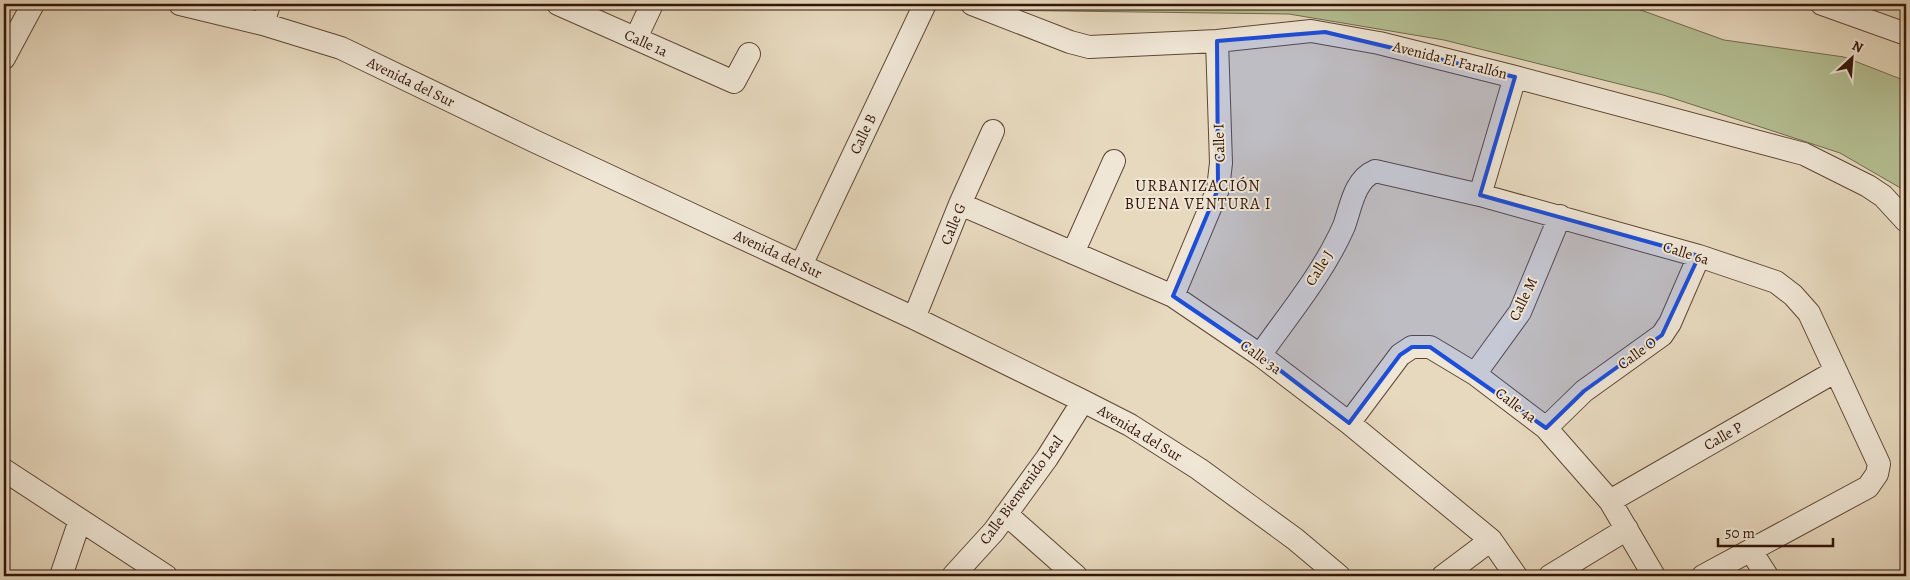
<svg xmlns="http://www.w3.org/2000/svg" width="1910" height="580" viewBox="0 0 1910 580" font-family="Alegreya,serif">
  <rect width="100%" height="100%" fill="#e7d9be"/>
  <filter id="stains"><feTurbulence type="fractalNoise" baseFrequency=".004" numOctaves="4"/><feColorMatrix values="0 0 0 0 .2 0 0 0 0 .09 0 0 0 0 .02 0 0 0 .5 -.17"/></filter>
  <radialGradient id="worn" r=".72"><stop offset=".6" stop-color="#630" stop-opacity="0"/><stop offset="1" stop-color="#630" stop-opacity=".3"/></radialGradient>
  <path fill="#b4bf93" stroke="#746a4e" d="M973 4H1624L1724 40 1844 57 1906 81V192L1904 190 1840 153 1663 95 1444 40 1289 14 989 10Z"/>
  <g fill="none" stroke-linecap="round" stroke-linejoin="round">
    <defs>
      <path id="minor" d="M180 4 263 24 341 48 534 141 914 318 1083 401 1130 425 1199 469 1295 539 1339 576
        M558 4 734 82 749 54
        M972 4 1070 42 1089 47 1217 41 1311 31 1379 43 1515 77 1804 154 1868 186 1883 196 1906 221
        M1822 4 1906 34
        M263 24 269 4
        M636 38 652 4
        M4 58 33 4
        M1480 195 1515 77
        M960 204 1173 296 1260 355 1349 423 1491 540 1516 576
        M1073 253 1114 161
        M801 265 925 4
        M1173 296 1218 189 1221 163 1217 41
        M914 318 960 204 993 131
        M1260 355C1289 314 1324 272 1344 226 1351 207 1354 180 1375 171L1480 195 1699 256 1776 282 1793 295 1809 313 1879 464 1877 474 1868 487 1703 576
        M1475 374 1520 312 1560 216
        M1349 423 1400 355 1412 347H1430L1475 374 1546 428 1610 501 1654 576
        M1546 428 1584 391 1662 335 1670 323 1699 256
        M4 470 166 576
        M1610 501 1836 371
        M1006 514 1076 576
        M1751 551 1767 576
        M61 576 80 520
        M953 576 994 531 1047 458 1083 401
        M1443 576 1491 540
        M1550 576 1627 529"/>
    </defs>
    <use href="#minor" stroke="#604636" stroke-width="24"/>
    <use href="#minor" stroke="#efe6d5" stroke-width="22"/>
  </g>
  <path fill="#1d4ed8" fill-opacity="0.2" stroke="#1d4ed8" stroke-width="4" stroke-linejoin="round" d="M1325 32 1515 77 1480 195 1699 256 1662 335 1584 391 1546 428 1430 347H1412L1400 355 1349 423 1260 355 1173 296 1218 189 1217 41Z"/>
  <g text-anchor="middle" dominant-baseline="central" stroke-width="4" stroke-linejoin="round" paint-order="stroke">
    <g font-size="15" fill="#331508" stroke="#efe6d5">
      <text transform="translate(646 43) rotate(24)">Calle 1a</text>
      <text transform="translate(1450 60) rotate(14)">Avenida El Farallón</text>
      <text transform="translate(411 82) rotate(26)">Avenida del Sur</text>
      <text transform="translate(863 134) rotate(-65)">Calle B</text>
      <text transform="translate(1219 143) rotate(-92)">Calle I</text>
      <text transform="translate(953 224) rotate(-68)">Calle G</text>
      <text transform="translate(1686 253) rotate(17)">Calle 6a</text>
      <text transform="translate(778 254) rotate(25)">Avenida del Sur</text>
      <text transform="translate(1319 268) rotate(-58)">Calle J</text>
      <text transform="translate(1523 299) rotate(-64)">Calle M</text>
      <text transform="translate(1637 353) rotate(-36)">Calle O</text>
      <text transform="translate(1261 357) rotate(36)">Calle 3a</text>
      <text transform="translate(1516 405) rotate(37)">Calle 4a</text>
      <text transform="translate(1140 433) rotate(31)">Avenida del Sur</text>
      <text transform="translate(1723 436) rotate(-30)">Calle P</text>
      <text transform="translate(1021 490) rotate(-54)">Calle Bienvenido Leal</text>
    </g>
    <g font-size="16" letter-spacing="1" fill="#331508" stroke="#efe6d5">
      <text x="1198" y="186">URBANIZACIÓN<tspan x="1198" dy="18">BUENA VENTURA I</tspan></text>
    </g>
  </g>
  <rect width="1910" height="580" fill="none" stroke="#e7d9be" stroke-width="20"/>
  <rect x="5" y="5" width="1900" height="570" fill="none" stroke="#331508" stroke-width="2.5"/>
  <rect x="10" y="10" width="1890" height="560" fill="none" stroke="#331508"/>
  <g transform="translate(1852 58) rotate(26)" stroke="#efe6d5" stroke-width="4" paint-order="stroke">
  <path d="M0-4L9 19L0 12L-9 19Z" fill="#331508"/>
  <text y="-8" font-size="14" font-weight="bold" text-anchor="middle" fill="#331508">N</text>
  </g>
  <path d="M1718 538v8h115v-8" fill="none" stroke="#331508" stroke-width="2.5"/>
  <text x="1725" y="538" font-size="15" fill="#331508" stroke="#efe6d5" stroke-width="4" paint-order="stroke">50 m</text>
  <rect width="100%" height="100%" filter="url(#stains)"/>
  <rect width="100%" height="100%" fill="url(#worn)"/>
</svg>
